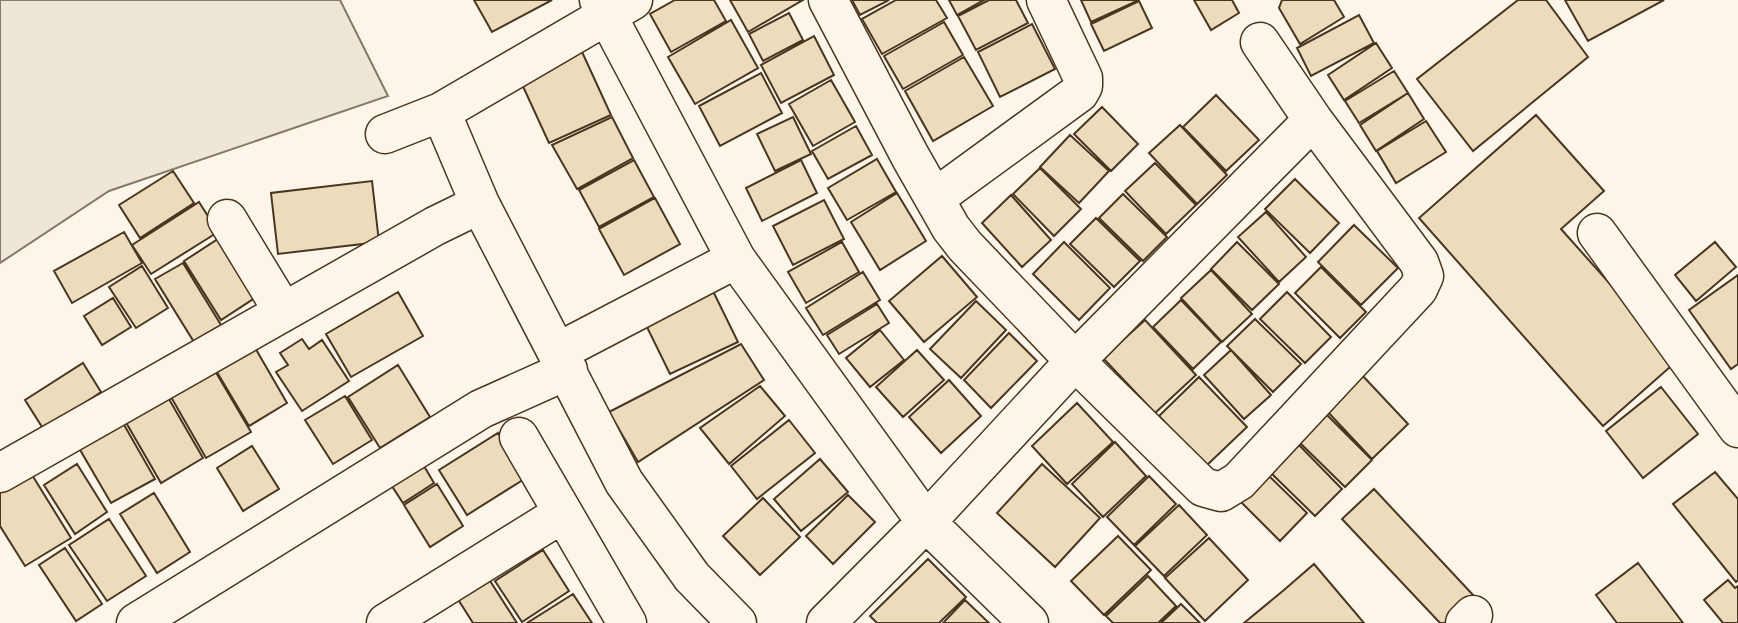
<svg xmlns="http://www.w3.org/2000/svg" width="1738" height="623" viewBox="0 0 1738 623" font-family="Jost,sans-serif">
  <rect width="100%" height="100%" fill="#fbf6e9"/>
  <path fill="#ede6d9" stroke="#887966" stroke-width="2" d="M0 0H340L388 96 109 191 0 263Z"/>
  <path fill="#ecdcbc" stroke="#4a3520" stroke-width="2" d="M474 0H552L492 32Z
    M675 0H714L726 21 671 52 650 14Z
    M730 0H803L748 32Z
    M852 0H889L860 15Z
    M896 0H936L947 18 882 54 862 19Z
    M949 0H984L957 15Z
    M989 0H1016L1028 23 976 50 958 16Z
    M1081 0H1139L1091 22Z
    M1194 0H1232L1239 13 1211 30Z
    M1282 0H1334L1344 17 1300 44 1279 8Z
    M1518 0H1546L1588 57 1473 151 1417 79Z
    M1565 0H1664L1588 41Z
    M1139 1 1152 28 1104 51 1091 24Z
    M789 13 803 40 763 61 749 34Z
    M1359 15 1374 43 1311 76 1297 48Z
    M731 20 758 68 695 104 668 57Z
    M944 22 963 55 903 89 884 56Z
    M1032 24 1055 69 1000 97 978 52Z
    M814 36 834 75 781 103 761 65Z
    M577 41 611 115 549 143 515 69Z
    M1376 43 1392 68 1344 100 1328 75Z
    M964 57 993 106 933 141 905 91Z
    M1394 71 1408 93 1359 123 1345 101Z
    M761 73 782 113 720 146 699 106Z
    M831 80 855 122 813 146 789 104Z
    M1408 93 1424 119 1376 151 1360 125Z
    M1216 95 1259 140 1226 171 1183 127Z
    M1102 107 1138 144 1111 171 1074 134Z
    M1536 115 1604 191 1561 229 1678 360 1603 426 1419 218Z
    M612 117 633 158 577 189 552 145Z
    M793 117 811 154 775 171 757 134Z
    M1426 121 1446 152 1396 183 1377 151Z
    M1180 125 1227 175 1197 204 1149 153Z
    M856 126 872 155 828 179 812 151Z
    M1070 135 1109 171 1079 203 1040 167Z
    M877 159 896 192 847 220 828 188Z
    M634 160 654 197 599 227 579 190Z
    M801 160 817 193 762 221 746 188Z
    M1155 163 1196 205 1166 234 1125 191Z
    M1040 168 1081 209 1054 236 1013 194Z
    M173 171 194 203 140 238 119 205Z
    M1295 179 1339 223 1310 253 1265 209Z
    M372 181 379 242 278 254 271 193Z
    M897 193 926 241 880 270 851 222Z
    M1123 194 1167 237 1143 261 1099 218Z
    M1011 195 1051 240 1022 267 982 223Z
    M655 198 680 244 624 275 599 229Z
    M824 200 844 239 793 265 773 226Z
    M199 202 218 232 151 274 132 245Z
    M1266 212 1306 257 1279 282 1238 237Z
    M1096 218 1140 261 1114 287 1070 244Z
    M1354 225 1398 268 1361 305 1318 262Z
    M124 232 142 263 72 303 54 271Z
    M221 237 258 296 221 320 184 261Z
    M842 242 859 272 806 303 788 272Z
    M1064 242 1110 288 1079 320 1033 274Z
    M1237 242 1279 284 1252 310 1211 269Z
    M1715 242 1736 267 1696 301 1675 275Z
    M942 256 977 297 924 342 889 301Z
    M183 263 221 325 194 342 155 279Z
    M142 266 168 308 136 328 109 287Z
    M1321 267 1366 312 1340 338 1295 293Z
    M1211 270 1252 314 1222 342 1181 298Z
    M863 272 880 300 823 335 806 308Z
    M1738 275V364L1731 369 1689 310Z
    M710 285 738 342 670 374 642 317Z
    M398 292 423 336 351 377 326 334Z
    M1287 292 1331 337 1305 363 1260 319Z
    M113 298 131 327 102 345 84 316Z
    M1181 300 1221 342 1193 369 1153 327Z
    M976 301 1006 330 961 378 930 349Z
    M877 304 889 323 839 354 827 335Z
    M1255 319 1301 364 1273 392 1227 346Z
    M1145 320 1196 375 1155 413 1103 358Z
    M880 330 904 360 870 387 846 358Z
    M1009 333 1037 361 991 408 964 380Z
    M250 339 287 403 249 426 211 362Z
    M302 339 309 349 322 340 349 381 302 411 276 372 288 365 280 353Z
    M741 344 764 380 638 462 609 412Z
    M917 350 944 380 903 417 876 387Z
    M1231 350 1271 395 1244 419 1204 375Z
    M83 363 101 392 44 430 25 400Z
    M211 364 251 432 206 458 167 390Z
    M398 365 430 417 380 448 348 397Z
    M1361 374 1408 424 1372 459 1325 409Z
    M1199 377 1247 427 1206 466 1159 416Z
    M949 380 981 416 941 453 909 417Z
    M760 386 785 416 729 464 700 428Z
    M1661 387 1698 434 1643 478 1606 431Z
    M166 394 203 458 161 483 124 419Z
    M345 396 372 440 333 464 305 420Z
    M1077 403 1113 442 1067 484 1032 446Z
    M1323 411 1372 460 1345 487 1296 439Z
    M789 420 815 453 757 499 731 466Z
    M123 423 155 479 111 503 79 448Z
    M498 433 526 478 467 515 439 470Z
    M1115 442 1146 476 1103 517 1072 484Z
    M1299 445 1342 489 1315 516 1271 473Z
    M252 446 279 489 243 511 217 468Z
    M418 456 434 483 403 503 386 477Z
    M820 459 848 492 801 531 774 499Z
    M77 464 107 512 75 534 44 485Z
    M1042 464 1100 518 1055 567 997 513Z
    M29 470 71 538 25 566 0 526V488Z
    M1715 472 1738 499V580L1736 582 1673 504Z
    M1266 473 1307 513 1280 541 1239 500Z
    M1149 476 1176 504 1134 545 1107 517Z
    M437 484 463 526 430 547 404 505Z
    M1374 489 1474 596 1446 623H1440L1342 519Z
    M154 493 190 552 157 573 120 514Z
    M848 495 875 522 833 564 806 536Z
    M763 498 800 537 760 575 723 536Z
    M1179 505 1207 535 1164 576 1135 546Z
    M109 519 146 576 107 601 69 545Z
    M1118 536 1151 570 1104 615 1071 581Z
    M1209 538 1248 580 1205 621 1165 578Z
    M65 548 102 604 76 621 39 565Z
    M543 550 569 591 522 622 495 581Z
    M928 559 966 597 939 623H877L870 616Z
    M1638 563 1683 623H1617L1596 595Z
    M1314 564 1364 623H1244L1284 590Z
    M485 573 517 623H473L454 593Z
    M1148 576 1176 606 1158 623H1113L1106 616Z
    M1728 580 1735 588 1738 586V623H1723L1704 600Z
    M573 594 592 623H527Z
    M965 600 989 623H943Z
    M1181 604 1200 623H1161Z"/>
  <g fill="none" stroke-linecap="round" stroke-linejoin="round">
    <defs>
      <path id="minor" d="M599 0 736 259 926 522 1029 623
        M633 0 441 112 480 204 624 482 692 577 737 623
        M828 0 910 156 951 228 965 246 1075 361 1203 487 1221 492 1239 481 1418 289 1424 276 1419 262 1313 120
        M385 134 441 112
        M935 198 1079 93 1083 86V78L1046 0
        M227 219 283 311
        M1597 233 1738 428
        M558 352 736 259
        M519 437 627 623
        M0 473 435 226 480 204
        M136 623 481 409 568 370
        M386 623 563 513
        M826 623 926 522 1075 361 1313 120 1260 42
        M1465 623 1473 615"/>
    </defs>
    <use href="#minor" stroke="#4a3520" stroke-width="41"/>
    <use href="#minor" stroke="#fbf6e9" stroke-width="38"/>
  </g>
</svg>
